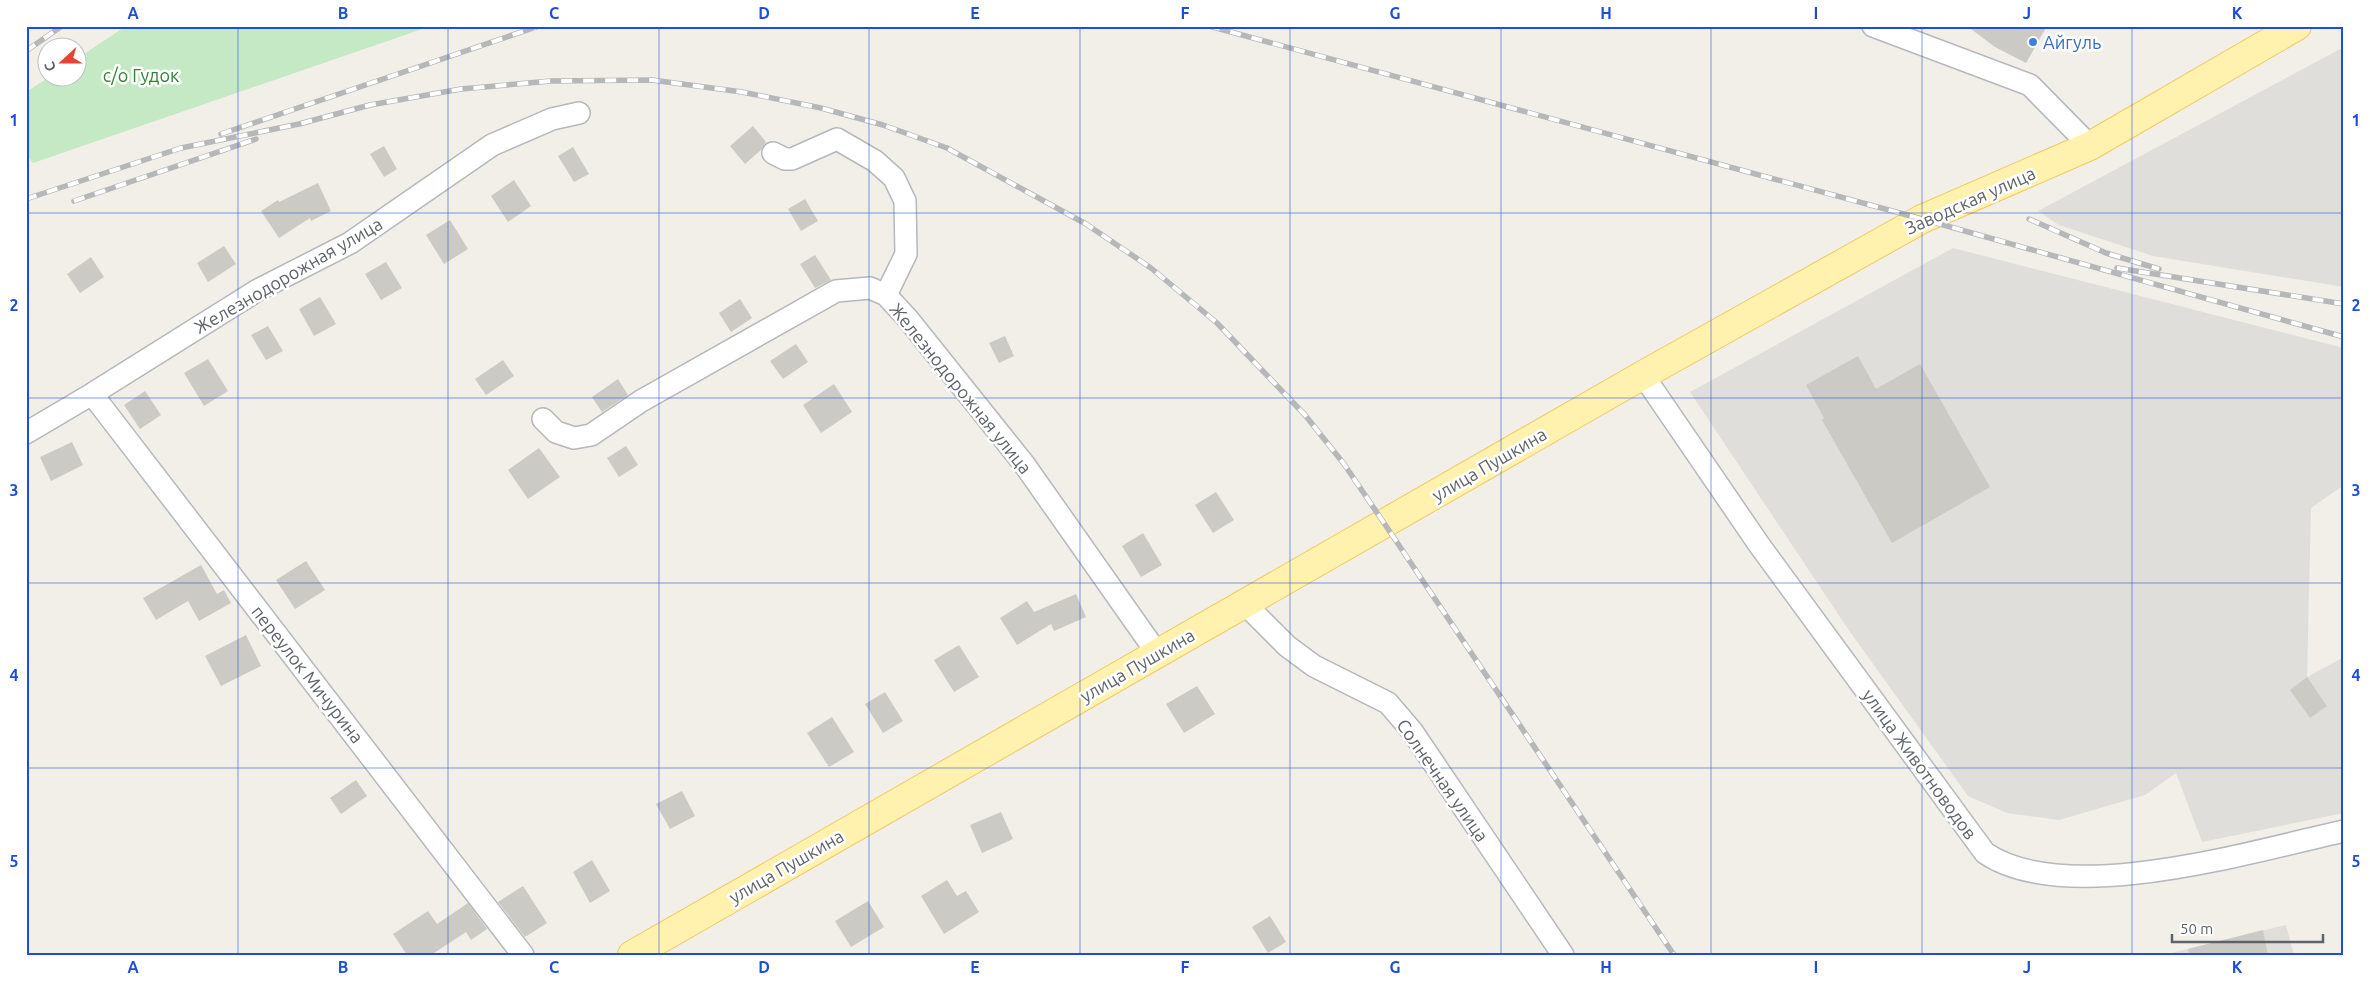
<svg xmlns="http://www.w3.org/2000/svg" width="2370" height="981" viewBox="0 0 2370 981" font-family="Ubuntu,sans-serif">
  <rect width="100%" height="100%" fill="#f1efe8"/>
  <path fill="#e0deda" d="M2344 47V287L2153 256 2059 225 2038 211Z
    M1953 248 2344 348V485L2311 508 2307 677 2344 657V813L2202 842 2176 773 2145 795 2059 820 2007 813 1968 796 1848 629 1690 392Z
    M2286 925 2294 955H2163Z"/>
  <path fill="#c5e8c5" d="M126 26H431L33 163 26 154V92L48 78H78V58Z"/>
  <path fill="#cccac5" d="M1967 26H2047L2026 63 1995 47Z
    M753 126 766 142 761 150 745 164 730 146Z
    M384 146 397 169 384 177 370 154Z
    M573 147 589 174 574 182 558 156Z
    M514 180 531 206 508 222 491 196Z
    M318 183 331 211 311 221 310 218 279 238 261 211 278 200 279 202Z
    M805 199 818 221 801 231 788 209Z
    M450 220 468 249 444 264 426 235Z
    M224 246 236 264 208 282 197 263Z
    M815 255 831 280 815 288 800 264Z
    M91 257 104 277 80 293 67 274Z
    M386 262 402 288 381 300 365 274Z
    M320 297 336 324 314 336 299 309Z
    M740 299 752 318 731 332 719 313Z
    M268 326 283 351 266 360 251 335Z
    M1005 336 1014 356 999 363 989 343Z
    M796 344 808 362 783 379 770 361Z
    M1858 356 1876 389 1920 364 1990 487 1892 543 1822 420 1824 418 1806 385Z
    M208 359 228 391 204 406 184 373Z
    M503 360 514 376 486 395 475 379Z
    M618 379 628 395 602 412 592 397Z
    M834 384 852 412 821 433 803 405Z
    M145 391 161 415 140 429 124 405Z
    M72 442 83 465 51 481 40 457Z
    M626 446 638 465 619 477 607 458Z
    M539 448 560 477 528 499 508 470Z
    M1216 492 1234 520 1213 533 1195 505Z
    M1143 533 1162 565 1141 577 1122 546Z
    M306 561 325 590 295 609 276 580Z
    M201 565 217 594 224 590 231 603 199 621 188 601 156 620 143 598Z
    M1076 594 1086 617 1054 631 1051 624 1017 645 1000 618 1027 601 1034 612Z
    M246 635 261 666 221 686 205 656Z
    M959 645 979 677 954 692 934 660Z
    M2307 677 2327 706 2310 718 2290 690Z
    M1197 686 1215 714 1184 733 1166 704Z
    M885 692 903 721 883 733 865 704Z
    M832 717 854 752 829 767 807 733Z
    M356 780 367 796 341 814 330 798Z
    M682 791 695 816 670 829 656 804Z
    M1001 812 1013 839 982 853 970 825Z
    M592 860 610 891 590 903 573 872Z
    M947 880 957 896 966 891 979 912 944 934 921 896Z
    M523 886 547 923 525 937 498 902Z
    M868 901 884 927 851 947 835 921Z
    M468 903 487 929 471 940 466 932 431 955H407L393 934 428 911 437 924Z
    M1270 916 1286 942 1268 953 1252 927Z
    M2263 930 2268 955H2189L2188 949Z"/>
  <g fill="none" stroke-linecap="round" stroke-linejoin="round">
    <defs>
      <path id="minor" d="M1873 26 2030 85 2090 146
        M773 153 785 159H792L837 139 875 161 894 178 905 201 906 254 886 295
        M1643 375 1760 546 1985 853C2066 908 2253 851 2344 831
        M92 394 523 955
        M543 419 556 432 574 438 591 435 641 401 836 291 870 288 886 295 908 319 1024 464 1157 653
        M26 433 92 394 258 290 350 243 492 145 552 119 579 113
        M1244 603 1287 646 1314 666 1388 703 1412 731 1563 955"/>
      <path id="major" d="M632 955 1643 375 1922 219 2090 146 2297 26"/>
    </defs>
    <use href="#minor" stroke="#b5b8bc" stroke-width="24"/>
    <use href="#major" stroke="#f2c960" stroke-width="30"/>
    <use href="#minor" stroke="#fff" stroke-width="21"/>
    <use href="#major" stroke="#fff2af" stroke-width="28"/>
    <defs>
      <path id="rail" d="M1209 26 1922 219 2344 337
        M26 51 62 26
        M221 134 539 26
        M26 199 181 148 299 124 370 105 461 89 551 81 652 80 742 92 821 108 883 125 947 148 1086 224 1151 268 1217 323 1305 415 1344 464 1384 523 1674 955
        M74 201 256 139
        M2029 219 2106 253 2159 269
        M2117 268 2344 304"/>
    </defs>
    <use href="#rail" stroke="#b6b7b8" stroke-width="5.5"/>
    <use href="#rail" stroke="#fff" stroke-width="4" stroke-dasharray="11" stroke-linecap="butt"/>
  </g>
  <path fill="none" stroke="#1d4ed8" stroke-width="1" stroke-opacity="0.55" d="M238 26V955M448 26V955M659 26V955M869 26V955M1080 26V955M1290 26V955M1501 26V955M1711 26V955M1922 26V955M2132 26V955M26 213H2344M26 398H2344M26 583H2344M26 768H2344"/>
  <circle fill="#3f7fe0" stroke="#fff" stroke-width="2" cx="2033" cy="42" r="5"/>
  <g text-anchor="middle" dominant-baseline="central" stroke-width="5" stroke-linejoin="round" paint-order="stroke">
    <g font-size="18" fill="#366cbe" stroke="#fff" text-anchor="start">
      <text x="2043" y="42">Айгуль</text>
    </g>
    <g font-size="18" fill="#348238" stroke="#fff">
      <text x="141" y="75">с/о Гудок</text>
    </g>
    <g font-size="18" fill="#5f6368" stroke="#fff">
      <text transform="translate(1970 200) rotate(-24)">Заводская улица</text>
      <text transform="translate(288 275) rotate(-30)">Железнодорожная улица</text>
      <text transform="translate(961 388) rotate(51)">Железнодорожная улица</text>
      <text transform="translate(1489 464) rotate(-30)">улица Пушкина</text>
      <text transform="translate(1137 665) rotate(-30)">улица Пушкина</text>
      <text transform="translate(308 674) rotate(52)">переулок Мичурина</text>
      <text transform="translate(1920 764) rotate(54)">улица Животноводов</text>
      <text transform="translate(1443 780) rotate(55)">Солнечная улица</text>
      <text transform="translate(786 866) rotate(-30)">улица Пушкина</text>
    </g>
  </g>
  <rect width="2370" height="981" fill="none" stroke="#ffffff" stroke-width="55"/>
  <g transform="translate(62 62) rotate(249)"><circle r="24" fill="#ffffff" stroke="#bfc1c3"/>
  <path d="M0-4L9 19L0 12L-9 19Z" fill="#ea4335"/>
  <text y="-8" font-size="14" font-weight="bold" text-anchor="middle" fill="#5f6368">С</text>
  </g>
  <path d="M2172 934v8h151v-8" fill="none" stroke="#5f6368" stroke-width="2.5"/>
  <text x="2180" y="934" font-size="15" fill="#5f6368" stroke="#ffffff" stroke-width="4" paint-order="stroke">50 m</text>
  <rect x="28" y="28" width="2314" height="926" fill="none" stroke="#1d4ed8" stroke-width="2"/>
  <g font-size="16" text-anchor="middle" font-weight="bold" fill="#1d4ed8">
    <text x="133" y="19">A</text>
    <text x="343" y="19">B</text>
    <text x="554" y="19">C</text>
    <text x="764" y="19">D</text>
    <text x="975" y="19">E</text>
    <text x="1185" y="19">F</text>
    <text x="1395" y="19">G</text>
    <text x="1606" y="19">H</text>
    <text x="1816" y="19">I</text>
    <text x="2027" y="19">J</text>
    <text x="2237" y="19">K</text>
    <text x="14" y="126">1</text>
    <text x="2356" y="126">1</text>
    <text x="14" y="311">2</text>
    <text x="2356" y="311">2</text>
    <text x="14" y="496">3</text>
    <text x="2356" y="496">3</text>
    <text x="14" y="681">4</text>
    <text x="2356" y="681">4</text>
    <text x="14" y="867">5</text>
    <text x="2356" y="867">5</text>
    <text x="133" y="973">A</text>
    <text x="343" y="973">B</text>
    <text x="554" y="973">C</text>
    <text x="764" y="973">D</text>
    <text x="975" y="973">E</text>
    <text x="1185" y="973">F</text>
    <text x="1395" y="973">G</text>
    <text x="1606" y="973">H</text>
    <text x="1816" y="973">I</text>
    <text x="2027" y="973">J</text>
    <text x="2237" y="973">K</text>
  </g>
</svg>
